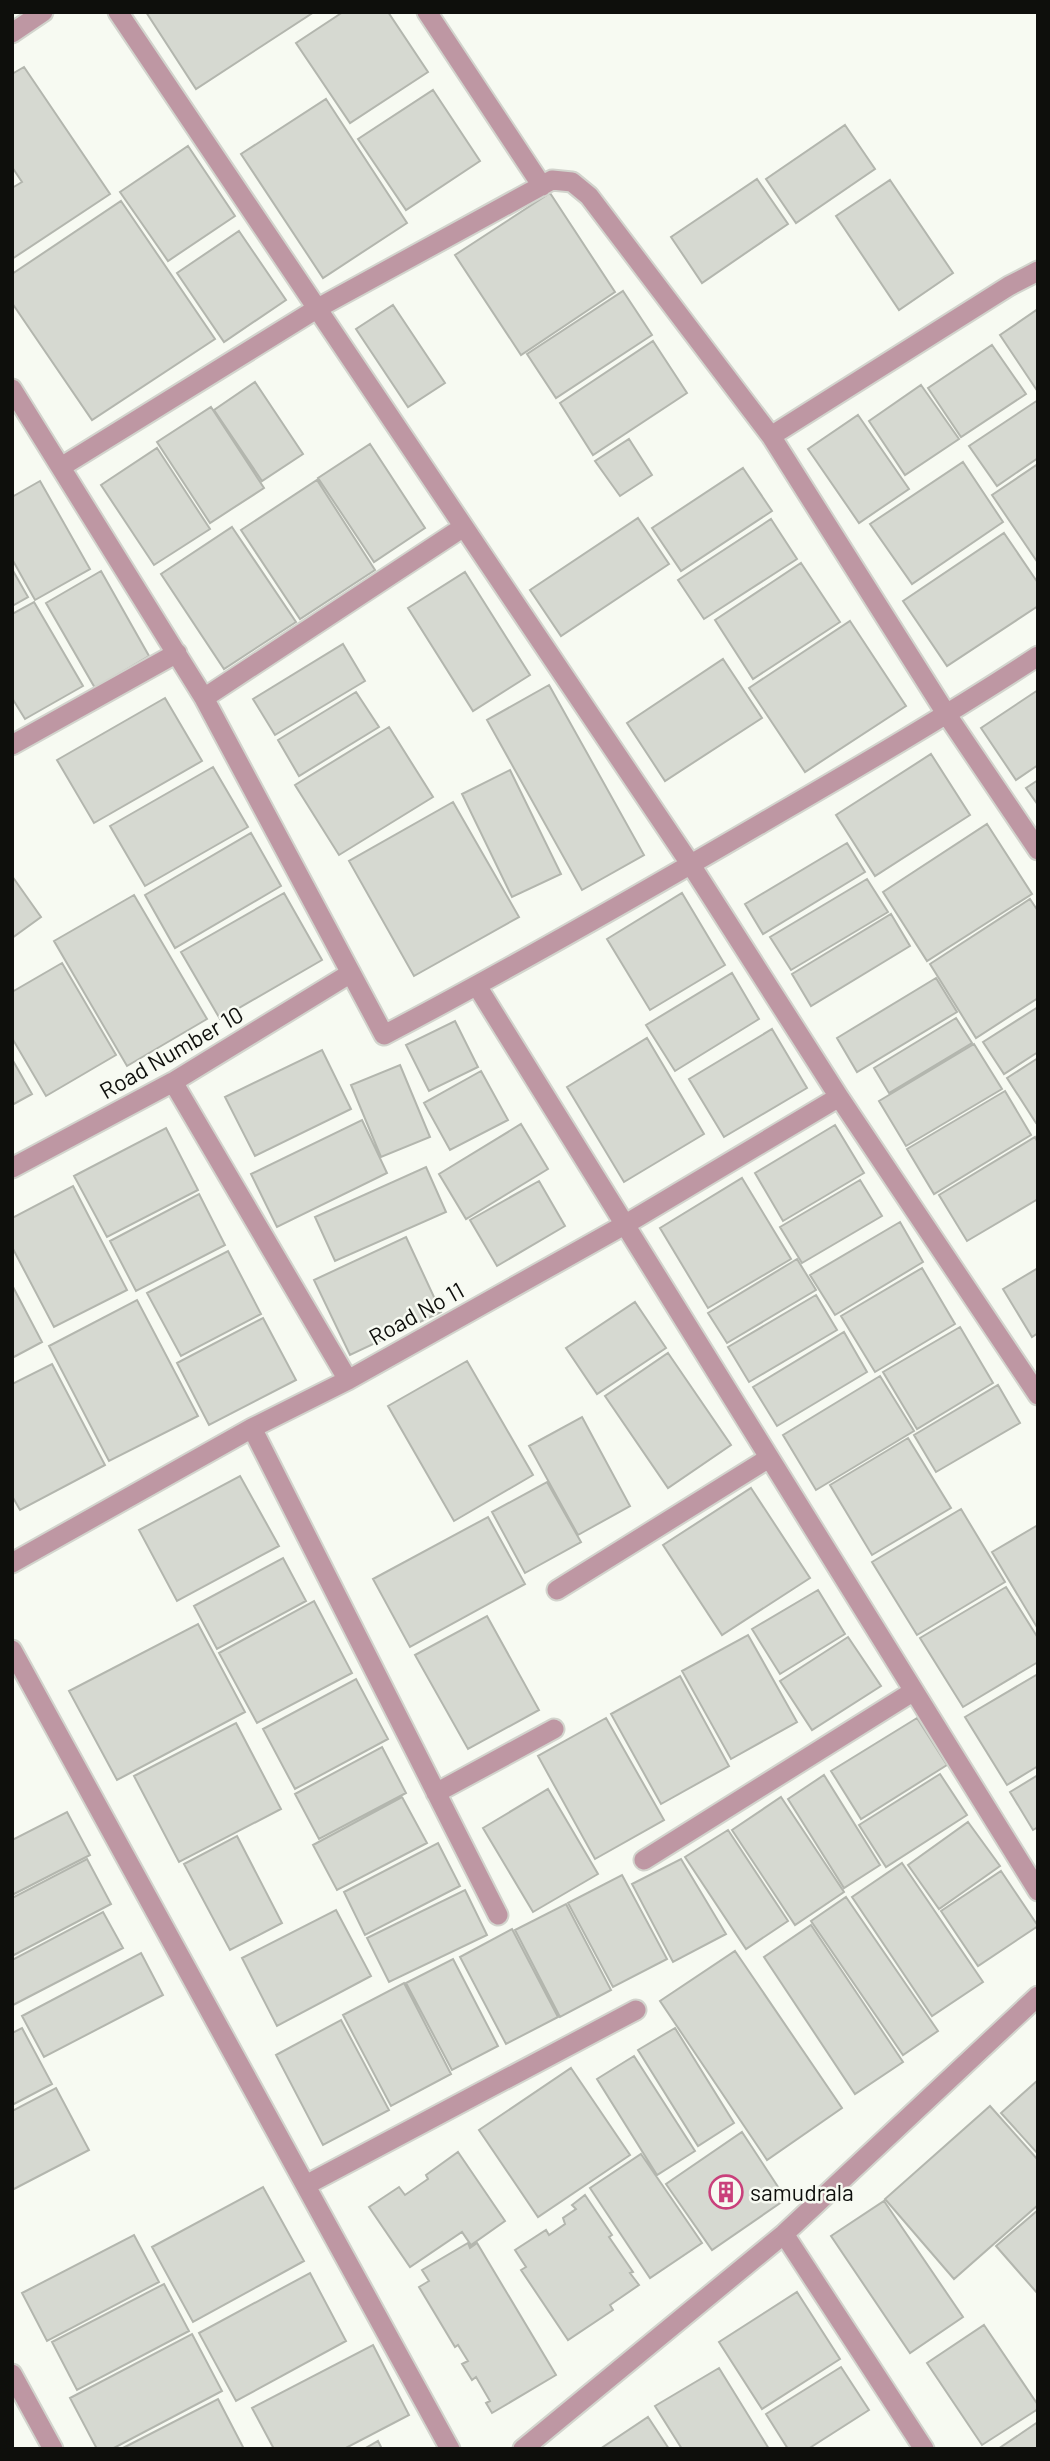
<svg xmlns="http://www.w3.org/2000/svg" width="1050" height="2461" viewBox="0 0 1050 2461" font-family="Barlow,sans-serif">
  <rect width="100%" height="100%" fill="#f7faf2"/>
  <path fill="#d6d9d1" stroke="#b3b6ae" stroke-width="2" d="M146 12H314L196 89Z
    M343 12H388L428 72 350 123 296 43Z
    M24 67 110 194 12 259V188L22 182 12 167V74Z
    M433 90 480 161 406 210 358 139Z
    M326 99 407 223 323 278 241 154Z
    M845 125 875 169 796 223 766 179Z
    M188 146 235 216 168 261 120 192Z
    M757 179 788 224 702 283 671 237Z
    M890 180 953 273 899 310 836 216Z
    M550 193 615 292 521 355 455 255Z
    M121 201 215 339 92 420 12 303V274Z
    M239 231 286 300 224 342 177 273Z
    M623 291 652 335 556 398 527 354Z
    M393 305 445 383 408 407 356 329Z
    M1038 309V392L1000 335Z
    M653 341 687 393 593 455 560 403Z
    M992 345 1026 394 961 437 928 388Z
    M255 382 303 454 262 481 214 410Z
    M921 385 959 439 905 475 869 421Z
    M1038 400V458L997 486 969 446Z
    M211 407 264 488 210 523 157 442Z
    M858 415 909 489 859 523 808 449Z
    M629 439 652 475 620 496 595 461Z
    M370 444 425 528 374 562 318 478Z
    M157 448 210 529 154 565 101 485Z
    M963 462 1003 522 912 584 870 524Z
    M1038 464V563L992 495Z
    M743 468 772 511 681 571 652 528Z
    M317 480 375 570 300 619 241 530Z
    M40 481 90 569 35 600 12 559V497Z
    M638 518 669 564 561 636 530 590Z
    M771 519 797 559 704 619 678 580Z
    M232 527 296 622 224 669 161 574Z
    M1004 533 1038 583V606L947 666 903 601Z
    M801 563 840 622 753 679 715 620Z
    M12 569 28 597 12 606Z
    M101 571 149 656 95 688 46 603Z
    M465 572 530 675 473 711 408 608Z
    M34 602 83 686 25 719 12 698V614Z
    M850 621 906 706 805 772 749 688Z
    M343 644 365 681 275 735 253 699Z
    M723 659 762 718 665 781 627 723Z
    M549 685 644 855 582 890 487 720Z
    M1038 690V765L1016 780 981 728Z
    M356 692 379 727 299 776 278 740Z
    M165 698 202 761 94 823 57 760Z
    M389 727 433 797 339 855 295 785Z
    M931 754 970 815 875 876 836 815Z
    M213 767 248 827 145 886 110 826Z
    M510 770 561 874 512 897 462 794Z
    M1038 780V805L1026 788Z
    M453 802 519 917 414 976 349 861Z
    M987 824 1032 894 927 961 883 892Z
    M251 833 281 886 175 948 145 895Z
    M847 843 865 872 763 934 745 904Z
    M12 876 41 917 12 938Z
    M867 879 888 912 791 970 770 937Z
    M284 893 322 960 220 1019 181 952Z
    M682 893 725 965 650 1010 607 939Z
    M134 895 207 1019 127 1066 54 941Z
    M1030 899 1038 911V998L976 1038 930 964Z
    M891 914 910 946 811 1006 792 974Z
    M62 963 116 1055 46 1096 12 1038V992Z
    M732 973 759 1019 675 1071 646 1025Z
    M936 978 957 1012 857 1072 837 1038Z
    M1038 1007V1052L1004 1074 983 1042Z
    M956 1018 972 1043 889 1093 874 1068Z
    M455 1021 478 1067 429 1091 406 1045Z
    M772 1029 807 1088 724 1137 689 1079Z
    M647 1038 704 1134 624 1182 567 1087Z
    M974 1044 1002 1089 906 1146 879 1101Z
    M322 1050 351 1109 255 1156 225 1097Z
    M1038 1058V1122L1036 1123 1007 1078Z
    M12 1059 32 1094 12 1105Z
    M400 1065 430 1137 381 1157 351 1085Z
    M481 1071 508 1120 450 1150 424 1103Z
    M1005 1091 1031 1135 934 1194 907 1149Z
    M362 1120 387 1173 277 1227 251 1174Z
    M521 1124 548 1169 466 1219 439 1174Z
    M835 1125 864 1173 783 1221 755 1173Z
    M166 1128 198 1190 107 1237 74 1176Z
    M1035 1137 1038 1143V1199L967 1241 939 1195Z
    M426 1167 446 1212 335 1261 315 1217Z
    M742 1178 791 1259 708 1308 660 1228Z
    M860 1180 882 1216 802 1263 780 1227Z
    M539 1181 565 1226 497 1266 470 1220Z
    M73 1186 127 1290 54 1327 12 1247V1218Z
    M199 1194 225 1245 136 1291 110 1241Z
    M900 1222 923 1262 835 1315 810 1275Z
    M406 1237 441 1312 350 1355 314 1280Z
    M228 1251 261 1314 181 1356 147 1293Z
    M797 1259 816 1290 727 1343 708 1313Z
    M922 1268 955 1324 875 1372 841 1316Z
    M1038 1268V1333L1032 1337 1003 1289Z
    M12 1285 42 1342 12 1358Z
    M816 1295 837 1330 749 1382 728 1347Z
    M137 1300 198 1416 109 1461 49 1346Z
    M635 1302 666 1348 597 1394 566 1348Z
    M263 1318 296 1380 209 1425 177 1363Z
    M960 1327 993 1383 917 1429 883 1372Z
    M844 1332 867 1372 777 1426 753 1387Z
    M668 1353 731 1445 668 1488 605 1396Z
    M467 1361 533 1475 454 1521 388 1406Z
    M52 1364 105 1465 20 1510 12 1496V1384Z
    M880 1376 914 1431 816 1490 783 1435Z
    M998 1385 1020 1423 936 1472 914 1435Z
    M582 1417 630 1506 578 1535 529 1446Z
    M908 1438 951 1508 872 1555 830 1485Z
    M240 1476 279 1546 177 1601 139 1530Z
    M547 1482 581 1542 525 1573 492 1512Z
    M751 1488 810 1578 722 1635 663 1545Z
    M961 1509 1005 1582 917 1635 872 1562Z
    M488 1517 525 1584 410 1647 373 1579Z
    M1038 1525V1629L992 1552Z
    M283 1558 306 1601 217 1649 194 1606Z
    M1006 1587 1038 1638V1662L963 1707 920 1638Z
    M818 1590 845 1634 780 1674 752 1629Z
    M314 1601 352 1673 257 1723 219 1653Z
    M487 1616 539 1710 468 1749 415 1655Z
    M198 1624 245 1712 117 1780 69 1691Z
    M748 1635 797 1722 731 1759 682 1671Z
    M848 1637 881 1686 812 1730 780 1681Z
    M1038 1674V1766L1007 1785 965 1717Z
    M680 1676 729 1766 661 1804 611 1714Z
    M356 1679 388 1739 295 1789 263 1729Z
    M606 1718 664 1820 595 1859 538 1756Z
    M917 1718 947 1765 861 1819 831 1771Z
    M236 1723 281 1809 179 1862 134 1776Z
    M382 1747 406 1793 319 1839 295 1794Z
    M940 1774 967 1815 886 1867 859 1825Z
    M824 1775 880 1865 844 1888 788 1799Z
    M1038 1775V1827L1033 1830 1010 1792Z
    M548 1789 598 1874 533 1912 483 1828Z
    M402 1797 427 1843 337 1890 313 1845Z
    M781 1797 844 1892 795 1925 732 1830Z
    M67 1812 90 1855 12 1895V1840Z
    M968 1822 1000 1866 939 1909 908 1865Z
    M728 1830 788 1921 746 1949 685 1857Z
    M237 1836 282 1923 230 1950 184 1864Z
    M438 1843 460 1886 365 1935 344 1892Z
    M87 1859 111 1904 12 1956V1898Z
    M681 1859 726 1934 673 1962 632 1884Z
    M902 1863 983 1982 932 2016 852 1897Z
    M1001 1871 1038 1926 978 1966 941 1911Z
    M622 1875 667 1959 613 1987 568 1903Z
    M465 1890 487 1935 389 1982 367 1938Z
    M846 1897 938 2031 903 2055 811 1921Z
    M566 1904 611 1990 560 2017 515 1930Z
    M336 1910 371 1976 277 2026 242 1958Z
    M103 1912 123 1948 13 2005 12 1960Z
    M811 1925 903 2062 855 2094 764 1957Z
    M512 1929 558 2017 506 2044 460 1957Z
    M735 1951 842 2108 767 2160 660 2001Z
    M141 1953 163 1995 44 2057 22 2016Z
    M453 1959 498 2046 452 2070 406 1983Z
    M404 1983 451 2074 391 2106 343 2015Z
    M341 2020 389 2110 323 2145 276 2055Z
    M22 2028 52 2084 12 2105V2033Z
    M675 2028 734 2123 698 2146 638 2050Z
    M634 2056 695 2151 657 2175 597 2079Z
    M571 2068 630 2155 538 2217 479 2130Z
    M1038 2080V2154L1001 2113Z
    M56 2088 89 2150 12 2190V2111Z
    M990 2106 1038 2160V2205L954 2279 885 2199Z
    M742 2132 786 2199 712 2250 666 2184Z
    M458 2152 505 2221 471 2245 462 2232 410 2267 369 2207 399 2187 405 2195 428 2179 426 2175Z
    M641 2154 702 2243 650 2278 590 2188Z
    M263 2187 304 2261 193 2322 152 2247Z
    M585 2195 612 2235 609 2237 633 2272 630 2273 639 2285 610 2305 613 2310 568 2340 521 2270 526 2267 515 2250 546 2230 549 2235 565 2224 563 2218 576 2209 572 2205Z
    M884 2201 963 2317 910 2353 831 2236Z
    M1038 2210V2294L996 2246Z
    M134 2235 159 2282 47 2341 22 2293Z
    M468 2243 470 2248 477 2243 556 2375 492 2413 486 2403 490 2401 476 2377 472 2380 462 2364 468 2361 458 2345 455 2347 419 2287 429 2281 422 2270Z
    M310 2273 346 2341 236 2401 199 2333Z
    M164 2284 189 2331 77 2390 52 2342Z
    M797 2292 840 2359 762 2409 719 2342Z
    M984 2325 1038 2405V2409L982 2445 927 2363Z
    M192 2334 222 2391 112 2449H97L70 2398Z
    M373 2345 409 2415 344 2449H274L252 2408Z
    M841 2367 869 2410 808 2449H788L766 2414Z
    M719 2368 769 2449H682L655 2406Z
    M218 2399 244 2449H121Z
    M648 2417 669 2449H600Z
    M1038 2422V2449H998Z
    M378 2441 382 2449H364Z"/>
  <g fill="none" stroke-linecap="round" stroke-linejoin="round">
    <defs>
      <path id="minor" d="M118 12 691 865 839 1097 1038 1395
        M427 12 542 186
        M12 33 43 12
        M12 389 204 698 384 1035C512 968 637 896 762 823 855 769 948 715 1038 656
        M771 436 1009 286 1038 271
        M61 467 318 308 552 180 572 182 589 196 771 436 947 715 1038 850
        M204 698 462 528
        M12 745 177 653
        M477 986 1038 1891
        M173 1082 348 1380
        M12 1168 173 1082 351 973
        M252 1428 498 1915
        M12 1563 252 1428 348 1380 626 1224 839 1097
        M557 1590 769 1458
        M12 1650 450 2449
        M436 1793 554 1729
        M644 1860 914 1691
        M306 2185 636 2010
        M784 2234 924 2449
        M12 2374 53 2449
        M523 2449 784 2234 1038 1996"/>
    </defs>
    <use href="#minor" stroke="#d2d4cd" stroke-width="23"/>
    <use href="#minor" stroke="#be97a3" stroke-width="19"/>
  </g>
  <defs>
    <symbol id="building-ring" viewBox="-11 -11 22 22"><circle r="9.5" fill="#f7faf2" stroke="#c9407b" stroke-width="1.5"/><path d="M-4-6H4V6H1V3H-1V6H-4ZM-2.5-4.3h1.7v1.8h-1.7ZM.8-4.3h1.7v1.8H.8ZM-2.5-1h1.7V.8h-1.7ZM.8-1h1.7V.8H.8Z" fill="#c9407b"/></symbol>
  </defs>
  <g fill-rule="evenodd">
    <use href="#building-ring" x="707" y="2173" width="38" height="38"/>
  </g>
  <g text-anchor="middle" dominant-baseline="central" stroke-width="5" stroke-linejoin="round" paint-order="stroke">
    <g font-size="23" fill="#0e0f0c" stroke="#f7faf2">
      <text transform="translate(171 1052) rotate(-30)">Road Number 10</text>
      <text transform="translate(416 1313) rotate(-29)">Road No 11</text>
    </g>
    <g font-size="23" fill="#0e0f0c" stroke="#f7faf2" text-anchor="start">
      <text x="750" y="2192">samudrala</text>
    </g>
  </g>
  <rect width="1050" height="2461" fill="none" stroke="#0e0f0c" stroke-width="28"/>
</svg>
